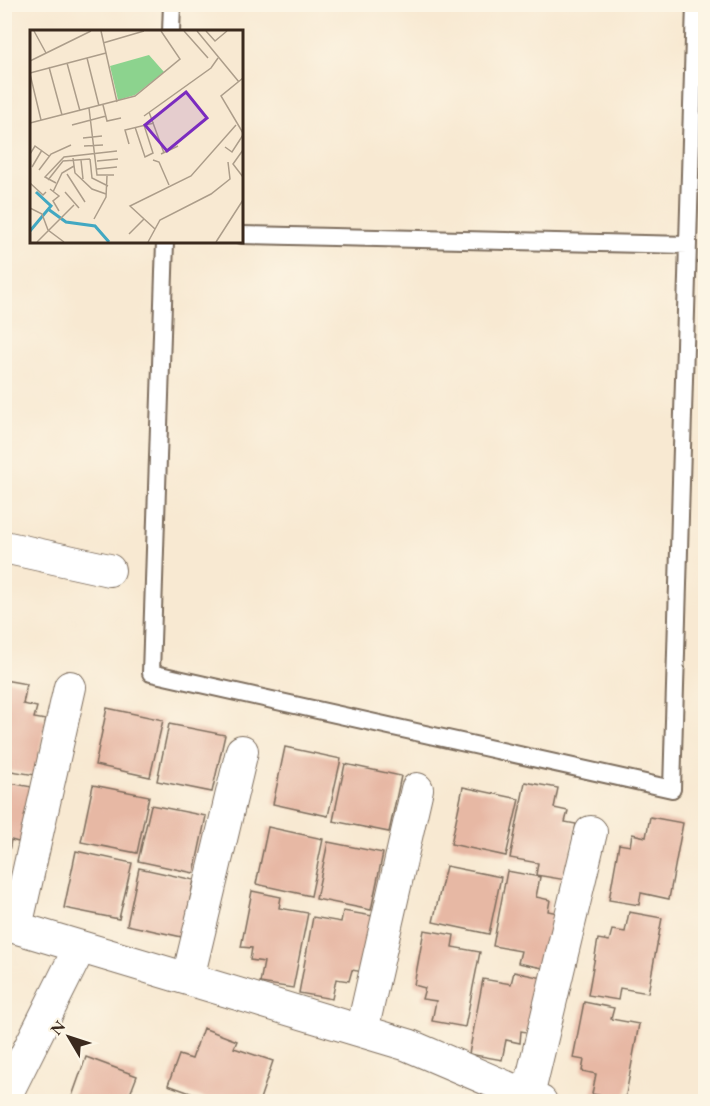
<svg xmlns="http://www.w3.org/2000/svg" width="710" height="1106" viewBox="0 0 710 1106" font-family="'EB Garamond',serif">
  <rect width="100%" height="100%" fill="#fcf5e5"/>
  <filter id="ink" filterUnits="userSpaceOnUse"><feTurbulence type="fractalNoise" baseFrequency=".0167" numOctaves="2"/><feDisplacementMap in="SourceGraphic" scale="12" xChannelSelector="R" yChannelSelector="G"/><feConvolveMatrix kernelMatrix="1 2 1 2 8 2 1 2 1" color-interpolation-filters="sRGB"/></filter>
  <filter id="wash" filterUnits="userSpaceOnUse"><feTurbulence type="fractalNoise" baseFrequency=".008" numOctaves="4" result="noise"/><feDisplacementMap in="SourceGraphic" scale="24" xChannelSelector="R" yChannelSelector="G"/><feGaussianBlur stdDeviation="1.35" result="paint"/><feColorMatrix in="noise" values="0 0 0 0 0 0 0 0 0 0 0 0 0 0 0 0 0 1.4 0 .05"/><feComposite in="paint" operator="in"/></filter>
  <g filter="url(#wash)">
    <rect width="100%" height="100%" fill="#f8e9d2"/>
    <g id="blocks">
      <path fill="#e7b8a4" d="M4 680 27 684 23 704 37 707 34 718 46 720 35 775 5 770 7 758H4Z
        M107 708 163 720 150 777 95 765Z
        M169 724 225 735 212 792 157 781Z
        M285 747 341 759 328 816 273 804Z
        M345 764 401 776 389 832 333 821Z
        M4 782 32 787 22 843 11 840 9 852 4 851Z
        M525 782 558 788 554 808 568 811 565 822 576 824 566 880 536 875 538 863 510 858Z
        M93 785 149 796 137 853 81 842Z
        M463 787 519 799 506 856 451 844Z
        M151 805 206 816 194 873 138 861Z
        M650 817 683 823 669 899 641 893 639 905 609 900 619 844 630 846 632 834 646 837Z
        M268 827 323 839 311 896 256 884Z
        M328 842 383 853 371 910 316 899Z
        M76 851 132 863 119 919 64 908Z
        M446 866 501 877 489 934 433 922Z
        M139 868 194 880 182 937 127 925Z
        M507 871 540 877 536 897 550 900 548 911 558 913 548 969 518 963 521 951 493 946Z
        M252 891 281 897 279 908 308 913 293 988 260 983 264 962 250 960 252 948 241 947Z
        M343 911 373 916 363 972 352 970 349 981 336 979 332 999 299 993 313 917 341 922Z
        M629 912 662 918 648 993 620 988 618 1000 588 995 598 939 609 941 612 930 625 932Z
        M424 930 454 935 452 947 480 952 465 1027 432 1021 436 1001 422 999 425 988 414 985Z
        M514 972 543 978 533 1033 521 1031 520 1043 506 1040 502 1060 469 1054 483 979 511 984Z
        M584 1002 614 1008 611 1019 639 1024 625 1100 592 1094 596 1074 582 1071 584 1060 573 1058Z
        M203 1028 237 1041 234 1048 273 1061 259 1102H215L168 1085 179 1055 192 1059Z
        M86 1057 137 1076 127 1102H70Z"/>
    </g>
  </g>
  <g filter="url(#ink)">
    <use href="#blocks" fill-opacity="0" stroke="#7d6d5d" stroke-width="1.5"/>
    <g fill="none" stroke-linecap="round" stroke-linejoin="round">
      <defs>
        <path id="lane" d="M171 32 172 4
          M242 235 688 245
          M165 242 151 673 672 789 695 4"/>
        <path id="street" d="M4 547 109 570
          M4 924 408 1045 541 1102
          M16 927 70 687
          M188 978 242 751
          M362 1031 417 789
          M528 1096 591 832
          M4 1099 80 947"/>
      </defs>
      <use href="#lane" stroke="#7d6d5d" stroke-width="20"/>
      <use href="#street" stroke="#7d6d5d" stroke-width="34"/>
      <use href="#lane" stroke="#fff" stroke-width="16"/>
      <use href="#street" stroke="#fff" stroke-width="32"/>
    </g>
  </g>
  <g transform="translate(30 30)">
    <rect width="213" height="213" fill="#f8e9d2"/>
    <path d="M119 25 134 42 105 65 88 70 80 36Z" fill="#8cd38e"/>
    <path fill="none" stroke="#42a8c2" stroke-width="3" d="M18 179 36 192 65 196 79 212M0 201 21 176 6 162"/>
    <path fill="none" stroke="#ac9d8a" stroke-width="1.5" d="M4 1 16 23M71 1 87 72M154 1 178 28M167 1 209 52M176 1 185 11 197 1M73 13 114 1M57 28 69 76M0 31 61 1M37 33 50 81M19 37 32 85M0 43 76 23M0 44 11 90M213 48 191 66 213 103M73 75 77 91 91 88M59 78 67 145H84M119 82 134 123M114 86 181 38 188 28M0 93 105 66 150 29 131 1M42 95 76 86M105 97 115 127 123 123 114 95M53 108 72 106M99 114 95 100 124 93M54 116 73 115M195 117 202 122 213 105M213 120 203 134 213 147M0 124 5 116 19 126M131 124 148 116M43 128 45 143 62 159 76 164M60 129 62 148 78 156M51 130 53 149M123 130 129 132 139 155M67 131 88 129M2 137 12 120M67 139 87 137M9 140 21 124 41 115M37 144 55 172M18 150 33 131 60 129M0 153 13 165 16 162M26 153 15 147 34 127 87 121M20 159 29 166 23 171 29 181M23 162 32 143 44 136M35 162 49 178M0 178 12 184 18 200 34 212M64 189 76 167 77 146M125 199 100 176 161 146 206 95M99 204 114 189M7 212 44 175M118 212 130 190 181 164 200 149 198 132M186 212 213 170"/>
    <path fill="#7b2cbf" fill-opacity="0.15" stroke="#7b2cbf" stroke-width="3" d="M156 62 177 88 137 121 115 95Z"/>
    <rect width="213" height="213" fill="none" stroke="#3b2a1e" stroke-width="3"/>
  </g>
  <rect width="710" height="1106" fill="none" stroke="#fcf5e5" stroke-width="24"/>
  <g transform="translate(69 1037) rotate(309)" stroke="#fcf5e5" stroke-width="4.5" paint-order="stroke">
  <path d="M0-4.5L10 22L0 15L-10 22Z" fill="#3b2a1e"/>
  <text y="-9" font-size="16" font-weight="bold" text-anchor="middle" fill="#3b2a1e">N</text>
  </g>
</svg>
